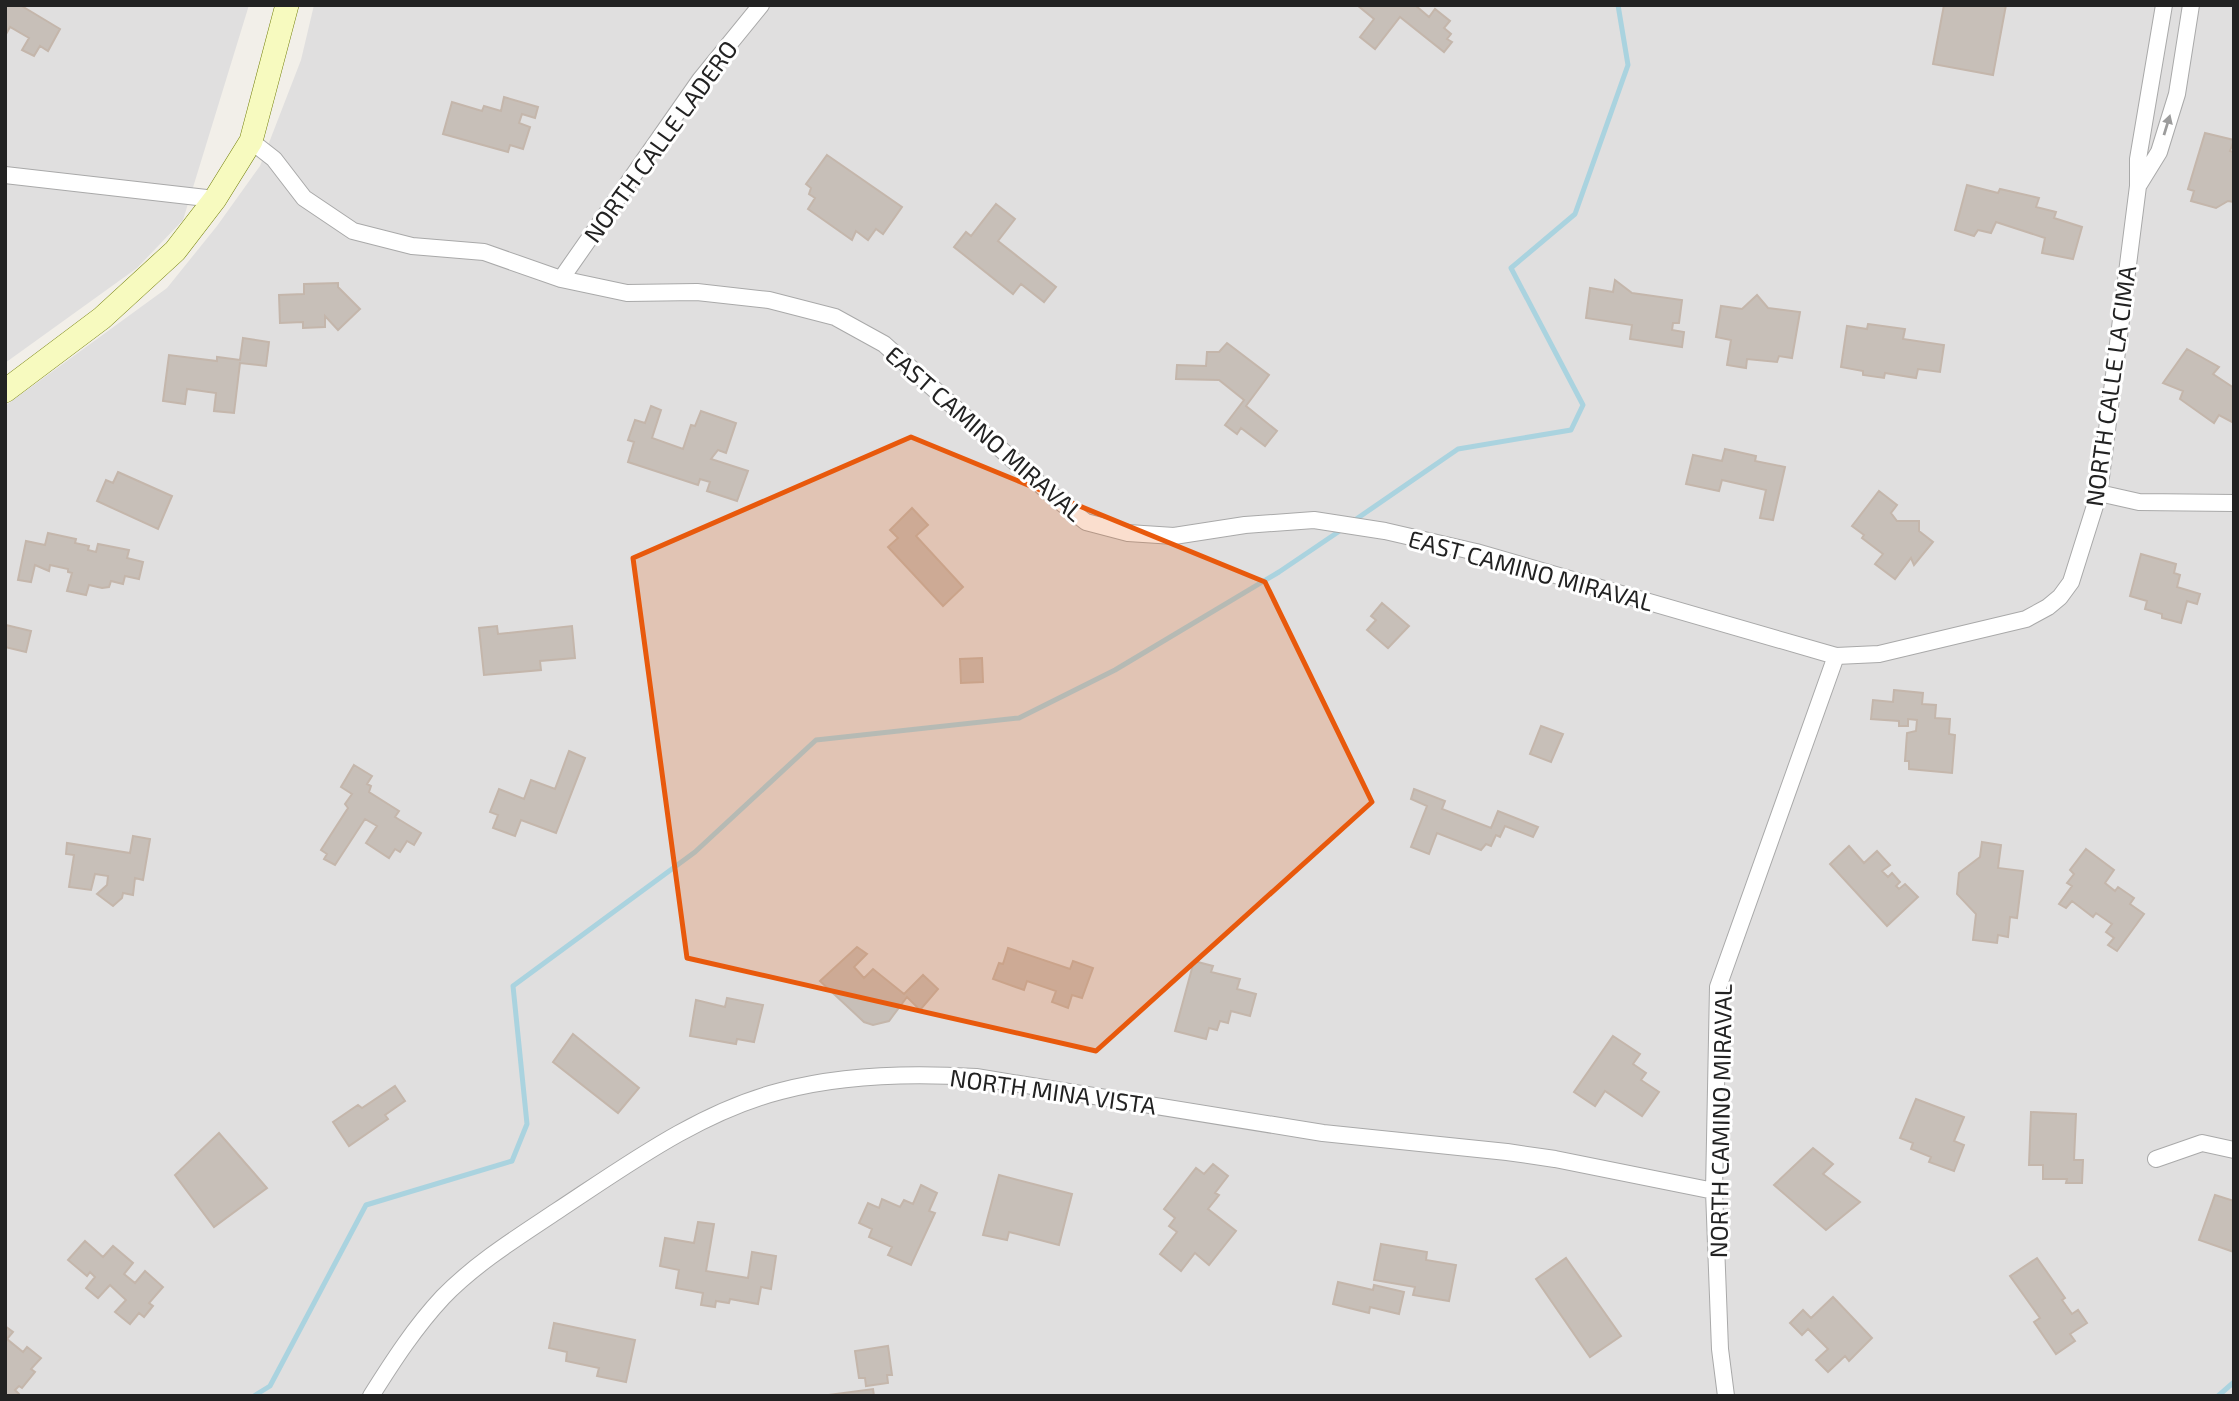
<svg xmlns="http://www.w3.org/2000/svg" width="2239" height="1401" viewBox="0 0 2239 1401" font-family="'Exo 2',sans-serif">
  <rect width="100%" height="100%" fill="#f2efe9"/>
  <path fill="#e0dfdf" d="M5 5H249L183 220 137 268 5 363Z
    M314 5H2234V1396H5V406L167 288 217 226 260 166 301 60Z"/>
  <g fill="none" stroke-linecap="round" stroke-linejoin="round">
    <path stroke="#aad3df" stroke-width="5" d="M1352 522 1458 449 1571 430 1583 405 1511 268 1575 214 1628 65 1618 5
      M254 1396 270 1386 366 1205 512 1161 527 1124 513 986 695 852 816 740 1019 718 1115 670 1279 572 1344 528
      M2218 1396 2234 1382"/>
  </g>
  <path fill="#c7bfb8" stroke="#c4b6ab" stroke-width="2" d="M5 5H20L60 29 48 51 40 46 34 56 22 50 29 38 10 27 5 36Z
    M1357 5H1415L1429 17 1435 9 1450 21 1444 28 1451 34 1447 39 1452 42 1444 52 1400 17 1375 49 1360 37 1374 19Z
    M1944 5H2006L1993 75 1933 64Z
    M504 97 538 107 535 118 522 114 519 123 530 127 523 149 510 145 508 152 443 134 452 102 482 111 484 106 501 111Z
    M2205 133 2234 140 2230 151 2234 152V202L2228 201 2216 208 2191 201 2194 191 2188 189Z
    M827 155 902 207 883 234 876 229 868 240 856 231 852 240 808 209 815 198 809 194 811 188 806 184Z
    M1967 185 1998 193 2000 189 2039 198 2036 207 2056 212 2054 218 2082 227 2073 259 2042 253 2045 238 1996 222 1991 233 1978 230 1974 236 1955 230Z
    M996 204 1015 219 998 241 1056 287 1044 302 1021 284 1013 294 954 247 966 232 971 236Z
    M1615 280 1632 293 1682 300 1679 323H1673L1672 330 1684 332 1682 347 1630 339 1632 325 1586 318 1590 288 1613 292Z
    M338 283V287L360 309 338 330 325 316V327L303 328V322L280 323 279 295 304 294V284Z
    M1757 295 1768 308 1800 312 1792 358 1779 356 1777 362 1747 359 1746 368 1727 365 1731 340 1716 337 1721 306 1742 309Z
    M1868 324 1905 329 1903 339 1944 345 1940 372 1918 369 1916 378 1885 373 1884 378 1863 375V371L1841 367 1847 326 1867 329Z
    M243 338 269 342 266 366 240 363 234 413 214 411 216 393 187 389 185 404 163 401 169 355 217 361V357L240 360Z
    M1227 343 1269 375 1246 406 1277 431 1265 446 1241 428 1237 434 1225 425 1244 400 1219 380 1176 379 1177 365 1206 366 1207 352H1219Z
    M2187 349 2219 367 2213 374 2234 388V423L2219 415 2214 423 2180 399 2183 391 2163 383Z
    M651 406 661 410 652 438 683 449 691 425 695 426 701 411 736 423 726 453 718 450 711 459 748 471 737 501 707 491 710 482 700 479 698 485 628 462 634 442 628 440 635 420 645 423Z
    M1725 449 1756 456 1755 461 1785 467 1773 520 1760 518 1766 490 1722 480 1719 491 1686 484 1693 455 1722 461Z
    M118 472 172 496 158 529 97 501 106 480 113 483Z
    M1879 491 1897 505 1891 513 1897 521H1919V531L1933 542 1914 565 1911 558 1895 579 1875 564 1883 554 1862 538 1864 535 1852 526Z
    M912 508 928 525 916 536 963 587 943 606 888 547 898 538 890 530Z
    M48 533 76 539 75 543 89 546 88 550 96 552 98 544 129 550 127 558 143 562 139 579 125 576 123 584 111 581 109 587 102 588 89 585 86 595 67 591 72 573 68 572V569L50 565 49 571 35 565 31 582 18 580 26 541 45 545Z
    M2141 554 2176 564 2174 573 2180 575 2177 587 2200 594 2197 604 2187 601 2181 623 2162 618V614L2145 609 2147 601 2130 596Z
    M1382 603 1409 626 1388 648 1367 630 1376 620 1371 616Z
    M6 625 31 631 26 652 5 647Z
    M497 626 498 634 572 626 575 658 540 661 541 670 484 675 479 628Z
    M982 658 983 682 961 683 960 659Z
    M1894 690 1923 693 1922 704 1936 705 1935 718 1950 719 1949 734 1955 735 1952 773 1909 769V761H1905L1907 733 1916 731 1917 720 1908 719V726H1899V721L1871 719 1873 700 1893 702Z
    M1541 726 1563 734 1551 762 1530 754Z
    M569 751 585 758 556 833 521 820 515 836 493 828 498 815 490 812 499 789 524 799 531 780 555 789Z
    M354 765 372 776 367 784 371 786 369 792 399 811 395 817 421 833 414 845 407 841 400 852 395 849 389 858 366 843 377 826 365 819 335 865 324 859 327 854 321 850 348 808 345 804 352 794 341 787Z
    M1414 789 1445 801 1442 809 1491 828 1498 811 1538 827 1533 837 1505 826 1500 837 1496 835 1491 846 1486 844 1481 850 1437 833 1429 854 1411 847 1427 806 1411 799Z
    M133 836 150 839 143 880 135 878 133 895 123 893 122 898 113 906 97 894 107 885 108 876 95 874 91 890 69 887 74 855 66 854 67 843 130 853Z
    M1982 842 2001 845 1998 868 2023 871 2017 918 2010 917 2008 937 1998 935 1997 943 1973 940 1976 914 1957 894 1959 873 1980 857Z
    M1849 846 1864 863 1877 851 1890 865 1882 871 1888 877 1892 873 1900 882 1896 886 1899 889 1905 884 1918 897 1887 926 1830 864Z
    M2086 849 2114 870 2105 883 2115 891 2118 887 2134 898 2130 904 2144 914 2117 951 2108 945 2114 938 2106 932 2112 924 2096 913 2093 917 2072 901 2066 908 2059 904 2072 886 2067 883 2074 874 2070 870Z
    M857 947 867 954 854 967 864 978 873 969 904 994 923 975 938 989 920 1010 907 997 889 1021 873 1025 864 1022 820 981Z
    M1008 948 1070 969 1073 961 1093 968 1082 998 1072 995 1068 1008 1052 1002 1056 991 1027 981 1024 990 993 979 999 963 1003 964Z
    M1194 961 1213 966 1211 972 1240 979 1237 989 1256 994 1250 1016 1231 1011 1228 1023 1220 1021 1217 1030 1209 1028 1206 1039 1175 1031Z
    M727 998 763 1005 754 1042 737 1039 736 1044 690 1036 696 1000 725 1007Z
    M573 1034 639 1088 618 1113 553 1062Z
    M1613 1036 1640 1054 1633 1064 1646 1073 1641 1080 1659 1092 1642 1116 1605 1091 1595 1106 1574 1092Z
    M395 1086 405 1101 385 1115 388 1119 349 1146 333 1122 358 1105 362 1108Z
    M1916 1099 1964 1117 1954 1141 1964 1145 1954 1171 1929 1162 1931 1157 1911 1149 1913 1143 1900 1138Z
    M2031 1112 2076 1114 2074 1160H2083L2082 1183H2066L2067 1179H2043V1165H2029Z
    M219 1133 267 1188 214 1227 175 1175Z
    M1813 1148 1833 1164 1823 1174 1860 1202 1826 1230 1774 1185Z
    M1213 1164 1228 1176 1215 1193 1219 1195 1208 1209 1236 1231 1209 1265 1195 1253 1181 1271 1160 1254 1177 1232 1169 1226 1175 1218 1164 1209 1196 1168 1204 1174Z
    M999 1175 1072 1194 1059 1245 1009 1232 1007 1240 983 1235Z
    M921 1185 937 1193 929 1211 935 1213 911 1265 888 1255 892 1247 869 1237 872 1229 859 1223 868 1203 879 1208 882 1199 900 1207 904 1200 913 1204Z
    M2215 1195 2234 1201V1252L2199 1240Z
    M698 1222 714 1224 706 1271 748 1278 752 1252 776 1256 771 1289 761 1287 758 1304 730 1299 729 1303 716 1301 715 1307 701 1305 703 1293 676 1288 679 1270 660 1266 665 1238 694 1243Z
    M85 1241 103 1257 113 1246 133 1263 124 1274 135 1283 145 1271 163 1287 149 1303 153 1306 144 1317 139 1313 130 1324 115 1312 126 1300 110 1285 98 1298 86 1288 95 1277 90 1272 87 1276 68 1260Z
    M1381 1244 1427 1252 1426 1260 1456 1265 1449 1301 1413 1295 1415 1287 1374 1280Z
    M1566 1258 1621 1336 1590 1357 1536 1279Z
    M2037 1258 2065 1298 2062 1300 2072 1314 2078 1310 2087 1323 2070 1334 2075 1341 2056 1354 2034 1322 2040 1318 2010 1276Z
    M1338 1282 1373 1290 1374 1285 1404 1292 1399 1314 1370 1307 1369 1313 1333 1304Z
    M1833 1297 1872 1338 1849 1361 1845 1356 1828 1372 1816 1360 1828 1349 1808 1329 1802 1335 1790 1323 1803 1310 1811 1318Z
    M554 1323 635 1340 626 1382 597 1376 599 1368 566 1361 567 1352 549 1348Z
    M5 1326 13 1332 7 1339 23 1352 27 1347 41 1358 31 1369 35 1372 22 1388 19 1386 15 1390 19 1394 18 1396H5Z
    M888 1346 892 1375H887L888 1383 866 1386 865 1378H859L855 1351Z
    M873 1389 874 1396H821Z"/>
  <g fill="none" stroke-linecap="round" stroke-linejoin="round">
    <defs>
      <path id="street" d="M251 141 274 159 304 198 353 231 412 246 484 252 561 279 627 293 697 292 769 300 835 317 884 344 1054 497 1086 522 1128 533 1174 536 1245 525 1314 520 1385 531 1476 552 1836 656 1879 654 2026 619 2048 607 2060 597 2071 582 2099 493 2138 186V159L2164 5
        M5 175 215 199
        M2138 186 2159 152 2177 94 2191 5
        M561 279 700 80 761 5
        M2099 493 2139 502 2234 503
        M2156 1159 2202 1143 2234 1150
        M371 1396C393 1361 415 1327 443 1297 476 1263 518 1237 557 1211 627 1165 699 1112 781 1091 844 1074 911 1073 976 1077L1323 1133 1507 1152 1555 1159 1714 1191
        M1726 1396 1720 1349 1714 1191 1718 987 1836 656"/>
      <path id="secondary" d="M5 391 102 318 175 251 215 199 251 141 287 5"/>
    </defs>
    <use href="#street" stroke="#a9a9a9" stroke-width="18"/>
    <use href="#secondary" stroke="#707d05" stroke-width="24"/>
    <use href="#street" stroke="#fff" stroke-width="16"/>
    <use href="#secondary" stroke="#f7fabf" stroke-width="23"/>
  </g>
  <defs><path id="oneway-solid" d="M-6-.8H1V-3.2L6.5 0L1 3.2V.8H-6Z" transform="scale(1.75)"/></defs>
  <use fill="#9c9c9c" href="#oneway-solid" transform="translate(2167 125) rotate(-73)"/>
  <path fill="#e8590c" fill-opacity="0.2" stroke="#e8590c" stroke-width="5" stroke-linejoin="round" d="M911 437 1265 582 1372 802 1096 1051 687 958 633 558Z"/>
  <g text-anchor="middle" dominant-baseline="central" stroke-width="6" stroke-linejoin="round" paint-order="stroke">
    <g font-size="24" fill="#222" stroke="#fff">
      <text transform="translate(660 141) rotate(-54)">NORTH CALLE LADERO</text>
      <text transform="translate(2110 386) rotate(-82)">NORTH CALLE LA CIMA</text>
      <text transform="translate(985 433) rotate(41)">EAST CAMINO MIRAVAL</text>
      <text transform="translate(1531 570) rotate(15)">EAST CAMINO MIRAVAL</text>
      <text transform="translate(1053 1091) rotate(8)">NORTH MINA VISTA</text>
      <text transform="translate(1720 1121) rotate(-89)">NORTH CAMINO MIRAVAL</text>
    </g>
  </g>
  <rect width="2239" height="1401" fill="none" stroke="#222222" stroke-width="14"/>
</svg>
